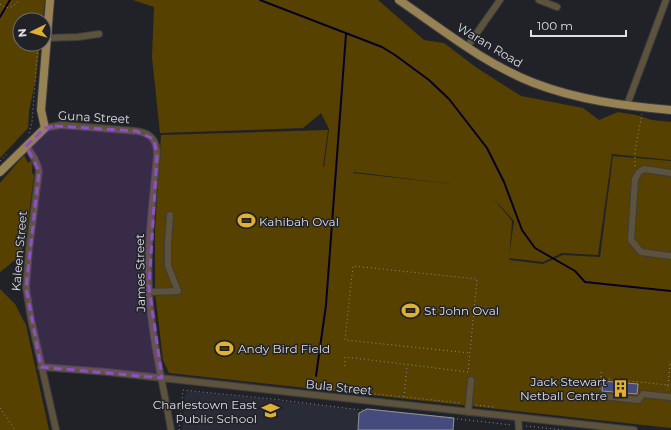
<svg xmlns="http://www.w3.org/2000/svg" width="671" height="430" viewBox="0 0 671 430" font-family="Montserrat,sans-serif">
  <rect width="100%" height="100%" fill="#212228"/>
  <path fill="#292b37" d="M189 391 355 409 359 413 358 430H182L185 395Z"/>
  <path fill="#574100" d="M0 0H45L43 20H20V44H40L36 78 29 111 28 128 0 158Z
    M133 0H378L424 40 444 43 477 68 521 96 583 108 599 120 618 112 636 115 652 120 671 122V160L612 154 598 255 562 253 543 262 509 258 514 221 493 198 461 185 354 172 353 173 461 185 493 198 512 221 509 260 543 264 563 255 600 257 613 156 671 161V428L169 373 163 360 155 292V230L161 135 328 130 323 167H324L329 129 321 113 303 128 160 133 152 57 154 7Z
    M24 155 28 163 33 159 32 172 34 176 25 245 14 261 0 272V183Z
    M0 289 15 304 26 325 49 430H0Z"/>
  <g fill="none" stroke-linecap="round" stroke-linejoin="round">
    <path stroke="#050129" stroke-width="2" d="M260 0 382 47 395 55 429 80 449 99 487 148 504 182 522 230 535 248 575 271 585 282 671 291
      M0 17 10 0
      M316 376 326 305 346 34"/>
  </g>
  <path fill="#454c7d" stroke="#92949c" d="M603 381 638 384 637 394 602 391Z
    M367 409 454 418 453 430H358L359 413Z"/>
  <g fill="none" stroke-linecap="round" stroke-linejoin="round">
    <defs>
      <path id="minor" d="M539 0 557 7
        M46 38 78 37 99 34
        M467 47 500 0
        M627 105 666 0
        M45 128 61 125 136 131C151 133 157 140 157 155 153 199 147 244 149 289 151 336 163 383 171 430
        M26 146C32 154 37 161 39 171L29 250 26 288 31 319 56 430
        M671 173 644 169 639 172 635 179 631 240 641 252 671 256
        M149 292 178 291 168 266V242L170 215
        M41 367 107 372 634 430
        M594 395 638 400 643 394 671 397
        M468 412 471 380
        M518 418 519 430"/>
      <path id="major" d="M399 0C443 30 485 64 534 83 578 100 625 106 671 110
        M0 172 45 128 41 110 50 0"/>
    </defs>
    <use href="#minor" stroke="#3b3c42" stroke-width="8"/>
    <use href="#major" stroke="#3b3c42" stroke-width="10"/>
    <path stroke="#898a8f" stroke-width="1" stroke-dasharray="1 3" stroke-linecap="butt" d="M0 4 6 8 13 6 20 0
      M29 133 32 122 38 44
      M0 161 8 153
      M635 166V151L642 114
      M345 366V357L468 372 477 279 353 266 345 340 470 353
      M601 378 668 385 667 390
      M668 385 670 363 668 362
      M319 388 462 403
      M600 389 601 372
      M404 397 407 365
      M476 405 493 407
      M0 408 15 430
      M526 426 563 430
      M179 430 183 390 281 400 361 410 367 409 512 425"/>
    <use href="#minor" stroke="#5d533c" stroke-width="6"/>
    <use href="#major" stroke="#978253" stroke-width="8"/>
  </g>
  <path fill="#8f50c6" fill-opacity="0.2" stroke="#8f50c6" stroke-width="3" stroke-dasharray="8 5" stroke-linejoin="round" d="M55 126 136 131 154 139 157 155 149 287 162 378 41 367 26 288 39 171 26 146 45 128Z"/>
  <defs>
    <symbol id="stadium-bare" viewBox="-9 -9 18 18"><path d="M0-5a6.5 5 0 1 0 0 10a6.5 5 0 1 0 0-10ZM-3.5-1.8h7v3.6h-7Z" fill="#dfb034" stroke="#212228" stroke-width="2.5" paint-order="stroke"/></symbol>
    <symbol id="building-bare" viewBox="-9 -9 18 18"><path d="M-4-6H4V6H1V3H-1V6H-4ZM-2.5-4.3h1.7v1.8h-1.7ZM.8-4.3h1.7v1.8H.8ZM-2.5-1h1.7V.8h-1.7ZM.8-1h1.7V.8H.8Z" fill="#dfb034" stroke="#212228" stroke-width="2.5" paint-order="stroke"/></symbol>
    <symbol id="school-bare" viewBox="-9 -9 18 18"><path d="M0-5L7-2L0 1L-7-2ZM-4 1L0 2.5L4 1V4Q0 6-4 4Z" fill="#dfb034" stroke="#212228" stroke-width="2.5" paint-order="stroke"/></symbol>
  </defs>
  <g fill-rule="evenodd">
    <use href="#stadium-bare" x="234" y="208" width="25" height="25"/>
    <use href="#stadium-bare" x="398" y="298" width="25" height="25"/>
    <use href="#stadium-bare" x="212" y="336" width="25" height="25"/>
    <use href="#building-bare" x="608" y="376" width="25" height="25"/>
    <use href="#school-bare" x="258" y="398" width="25" height="25"/>
  </g>
  <g text-anchor="middle" dominant-baseline="central" stroke-width="3" stroke-linejoin="round" paint-order="stroke">
    <g font-size="12" fill="#dedfe4" stroke="#212228">
      <text transform="translate(490 45) rotate(31)">Waran Road</text>
      <text transform="translate(94 117) rotate(3)">Guna Street</text>
      <text transform="translate(19 251) rotate(-85)">Kaleen Street</text>
      <text transform="translate(140 273) rotate(-91)">James Street</text>
      <text transform="translate(339 387) rotate(6)">Bula Street</text>
    </g>
    <g font-size="12" fill="#dedfe4" stroke="#212228" text-anchor="start">
      <text x="259" y="221">Kahibah Oval</text>
      <text x="424" y="310">St John Oval</text>
      <text x="238" y="348">Andy Bird Field</text>
      <text x="607" y="381" text-anchor="end">Jack Stewart<tspan x="607" dy="14">Netball Centre</tspan></text>
      <text x="257" y="404" text-anchor="end">Charlestown East<tspan x="257" dy="14">Public School</tspan></text>
    </g>
  </g>
  <g transform="translate(32 32) rotate(265)"><circle r="19" fill="#212228" stroke="#6d6e73"/>
  <path d="M0-3L7 15L0 10L-7 15Z" fill="#dfb034"/>
  <text y="-6" font-size="11" font-weight="bold" text-anchor="middle" fill="#dedfe4">N</text>
  </g>
  <path d="M531 30v6h95v-6" fill="none" stroke="#dedfe4" stroke-width="2"/>
  <text x="537" y="30" font-size="12" fill="#dedfe4" stroke="#212228" stroke-width="3" paint-order="stroke">100 m</text>
</svg>
